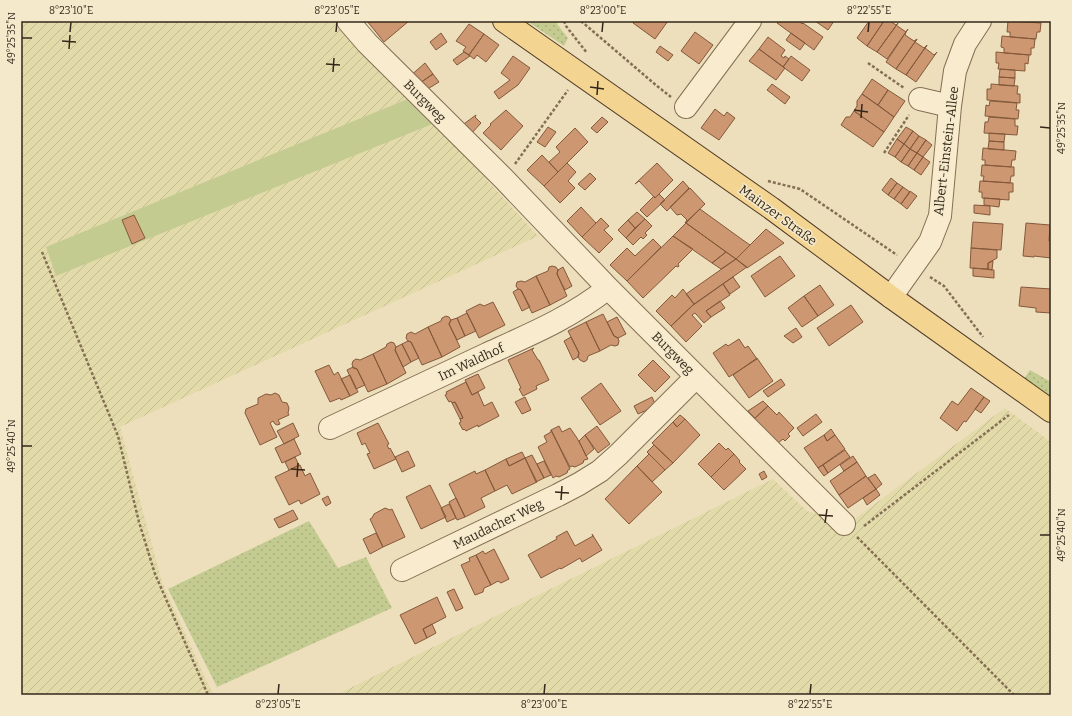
<svg xmlns="http://www.w3.org/2000/svg" width="1072" height="716" viewBox="0 0 1072 716" font-family="Bitter,serif">
  <defs>
    <pattern id="farmland-furrows" width="10" height="10" patternUnits="userSpaceOnUse"><rect width="10" height="10" fill="#e3daa9"/><path d="M-1 1l2-2M0 10L10 0M9 11l2-2" fill="none" stroke="#c3bb91"/></pattern>
    <pattern id="grass-dots" width="8" height="8" patternUnits="userSpaceOnUse"><rect width="8" height="8" fill="#c4cb90"/><path d="M2 2h.1M6 6h.1" fill="none" stroke="#a9ae7c" stroke-width="1.8" stroke-linecap="round"/></pattern>
  </defs>
  <rect width="100%" height="100%" fill="#eddfbc"/>
  <path fill="url(#farmland-furrows)" d="M21 21H337L358 50 410 98 46 247 56 275 435 123 538 236 120 427 162 582 213 695H21Z
    M1005 408 1051 442V695H336L773 479 807 511 849 523Z"/>
  <path fill="url(#grass-dots)" d="M527 21H558L557 24 568 38 564 46Z
    M1030 370 1051 382V401L1023 380Z
    M309 521 338 568 366 557 392 608 217 687 168 589Z"/>
  <path fill="#c4cb90" d="M410 98 435 123 56 276 46 247Z"/>
  <path fill="#cc9771" stroke="#84593b" d="M367 21H409L384 42Z
    M634 21H668L655 39 633 23Z
    M779 21H799L802 24 803 23 823 37 814 50 777 23Z
    M815 21H834L828 30Z
    M869 21H884L867 46 857 38Z
    M884 21H890L896 25 898 23 877 52 867 46Z
    M1008 21 1041 23 1040 32H1037L1036 39 1010 37V32H1007Z
    M898 23 896 25 906 32 908 29 887 59 877 52Z
    M469 24 484 34 469 55 463 51 466 47 456 41Z
    M695 32 713 45 699 64 681 51Z
    M906 32 905 35 914 41 917 39 896 69 886 62Z
    M441 33 447 42 436 50 430 42Z
    M791 33 805 43 800 50 786 40Z
    M484 34 499 45 486 62 477 55 474 59 469 55Z
    M1002 36 1035 39 1034 48H1031V55L1004 53V48L1001 47Z
    M768 37 785 50 781 56 784 58 785 56 789 59 783 67 759 49Z
    M917 39 915 42 924 48 927 45 906 75 896 69Z
    M927 45 925 48 934 55 937 52 916 82 906 75Z
    M660 46 673 55 668 61 656 52Z
    M759 49 785 68 776 80 749 61Z
    M464 52 470 56 457 65 453 60Z
    M996 52 1029 55 1028 64 1025 63V71L998 69 999 63H996Z
    M513 56 530 68 518 85 499 99 494 92 510 80 501 73Z
    M791 56 810 70 802 81 783 67Z
    M425 63 433 74 420 83 409 77Z
    M1000 69 1015 70V78L999 77Z
    M433 74 439 82 426 90 420 83Z
    M999 77 1015 78 1014 86 999 85Z
    M872 79 888 90 878 105 862 94Z
    M772 84 790 97 785 104 767 90Z
    M991 84 1018 86 1017 94H1020V103L987 100V89H991Z
    M888 90 905 101 894 117 878 105Z
    M862 94 894 117 884 132 854 111 857 106V101Z
    M990 101 1017 103 1016 110H1019L1018 119 985 116 986 105 989 106Z
    M715 109 724 116 727 112 735 118 719 140 701 128Z
    M506 110 523 126 501 150 483 133 491 125 490 124Z
    M854 111 884 132 873 147 841 125 846 117H850Z
    M476 115 475 117 481 123 470 135 461 126Z
    M602 117 608 122 597 133 591 128Z
    M989 117 1015 119V126H1018L1017 135 984 133 985 122H988Z
    M548 127 556 132 545 147 537 142Z
    M906 127 913 131 904 144 897 139Z
    M575 128 588 142 558 172 549 162 560 152 556 147Z
    M913 131 919 136 910 149 904 144Z
    M989 133 1005 134 1004 142 989 141Z
    M919 136 926 140 917 153 910 149Z
    M897 139 904 144 895 157 888 153Z
    M926 140 932 145 923 157 917 153Z
    M989 141 1004 142V150L988 149Z
    M904 144 910 149 901 162 895 157Z
    M983 148 1016 151 1015 160H1012L1011 167 985 165V160H982Z
    M910 149 917 153 908 166 901 162Z
    M917 153 923 157 914 170 908 166Z
    M542 155 558 172 544 186 527 170Z
    M923 157 930 162 921 175 914 170Z
    M567 163 576 172 568 181 575 188 560 203 544 186Z
    M657 163 673 180 655 198 639 181 635 184Z
    M982 165 1014 167V176H1011L1010 183 983 181 984 176H981Z
    M590 173 596 179 585 190 578 184Z
    M891 178 897 183 888 195 882 190Z
    M683 181 689 188 667 211 660 204Z
    M980 181 1013 183V192H1009V200L982 198V192H979Z
    M897 183 903 187 894 199 888 195Z
    M903 187 910 192 901 204 894 199Z
    M690 188 705 204 685 223 687 220 681 214 677 215 670 207Z
    M910 191 917 196 907 209 901 204Z
    M659 194 665 200 647 217 640 210 654 196 655 198Z
    M984 198 1000 199 999 207 984 205Z
    M974 205 990 206V215L974 213Z
    M581 207 596 223 582 237 567 221Z
    M700 209 740 238 750 245 736 259 686 223Z
    M637 212 645 219 635 228 628 220Z
    M134 215 145 238 132 244 122 220Z
    M601 218 609 226 604 230 613 239 599 253 582 237Z
    M645 219 652 226 645 233 647 235 643 239 641 237 633 245 626 238Z
    M628 220 635 228 626 238 618 230Z
    M973 222 1003 224 1001 250 971 248Z
    M686 223 726 252 712 263 673 236Z
    M1026 223 1050 225 1049 241H1051V258L1034 256V257L1023 256Z
    M766 229 784 243 747 268 736 259Z
    M673 236 693 249 678 264 679 266 678 267 676 266 643 298 627 281Z
    M653 239 661 247 627 281 610 265 627 248 635 256Z
    M971 248 997 250V258L988 263V269L970 268Z
    M726 252 736 259 721 269 712 263Z
    M780 256 795 276 765 297 751 276Z
    M736 259 747 267 694 304 686 294Z
    M993 261 992 270 988 269V263Z
    M552 266 556 267 558 270 557 274 567 296 550 305 536 276 548 271 549 267Z
    M563 267 572 286 565 290 557 274 558 270Z
    M973 268 994 270V278L973 276Z
    M536 276 550 305 532 313 521 290 518 289 516 286 517 282 521 281 525 282Z
    M733 277 740 287 730 294 723 284Z
    M723 284 730 295 706 311 711 317 704 323 695 313 692 315 702 326 686 342 671 326 692 306Z
    M820 285 834 305 818 316 804 296Z
    M1021 287 1051 289V313L1036 312V308L1019 306Z
    M518 289 521 290 530 307 522 311 513 292Z
    M683 289 694 304 671 326 656 311 672 295 675 298Z
    M804 296 818 316 802 327 788 308Z
    M720 301 725 308 711 317 706 311Z
    M493 302 505 325 479 338 466 311 480 304 484 306Z
    M851 305 863 322 829 346 817 328Z
    M467 313 476 331 465 336 457 318Z
    M603 314 614 336 618 338 619 341 618 345 615 346 611 345 600 351 586 322Z
    M446 316 449 317 451 320 449 324 460 347 442 357 428 327 441 321 442 318Z
    M617 317 626 334 618 338 614 336 607 322Z
    M457 318 465 336 457 340 449 324 451 320Z
    M586 322 600 351 588 356 587 360 584 362 580 360 578 357 579 353 568 331Z
    M428 327 442 357 422 365 411 342 408 341 406 338 407 334 411 332 415 334Z
    M796 328 802 337 793 343 784 336Z
    M571 337 579 353 578 357 573 360 564 341Z
    M739 339 745 348 748 346 757 359 729 377 713 353 726 344 728 346Z
    M408 341 411 342 419 358 411 362 402 344Z
    M391 342 394 343 396 347 395 350 406 373 387 384 373 354 386 347 387 344Z
    M402 344 411 362 403 367 395 350 396 347Z
    M534 348 532 350 538 360H539L549 380 536 386 537 389 523 396 519 389 521 388 508 360Z
    M373 354 387 384 368 392 357 369 353 368 352 364 353 361 356 359 360 360Z
    M757 358 773 381 749 398 733 375Z
    M653 360 670 377 655 392 638 375Z
    M329 365 334 375 338 372 350 396 341 400 340 398 330 402 315 371Z
    M353 367 357 369 365 385 356 389 347 370Z
    M478 374 485 388 472 395 465 380Z
    M350 375 358 392 350 396 341 379Z
    M781 379 785 385 768 397 763 391Z
    M466 382 472 395 478 392 484 406 492 402 499 416 478 427V425L466 431 464 429 463 430 459 423 461 422 460 419 463 418 455 402 452 403 451 401 449 402 445 395 447 394 446 392Z
    M601 383 621 411 600 425 581 398Z
    M971 388 984 397 966 422 964 421 957 431 940 418 952 401 958 405Z
    M275 393 279 395 282 402 287 403 289 408 288 413 289 415 278 420 280 424 277 425 275 424 273 421 270 423 277 437 260 445 245 413 246 409 258 404V398L266 394 271 395Z
    M525 397 531 410 522 414 515 402Z
    M652 397 656 406 638 414 634 406Z
    M984 397 990 401 981 413 975 409Z
    M763 401 768 406 755 418 748 411Z
    M455 402 463 418 460 419 452 403Z
    M768 406 777 415 779 412 794 428 788 434 790 436 785 441 783 439 777 444 753 420Z
    M816 414 822 422 803 436 797 428Z
    M680 415 685 419 677 427 673 422Z
    M685 419 700 435 673 463 652 443 673 422 677 427Z
    M293 423 299 436 284 444 277 431Z
    M378 423 389 444 387 445 389 449 390 448 396 459 374 469 367 454 370 453 365 443 362 445 357 433Z
    M559 426 562 432 570 428 577 438 588 459 584 460 583 463 575 467 572 466 570 467 551 430Z
    M597 426 610 444 598 453 585 435Z
    M831 429 835 435 827 441 824 435Z
    M551 430 570 469 568 470 567 473 559 477 556 476 553 478 538 447 547 442 544 436 551 432Z
    M585 435 594 449 586 456 579 441Z
    M824 435 827 441 835 435 845 449 818 468 804 448Z
    M294 439 301 454 282 463 275 448Z
    M719 443 726 450 728 448 734 454 711 477 698 464Z
    M654 445 673 463 665 470 647 452Z
    M845 450 850 457 828 473 823 465Z
    M408 451 415 466 402 472 395 457Z
    M522 452 525 458 509 466 506 459Z
    M649 454 665 470 652 482 637 466Z
    M734 454 740 461 739 462 746 469 724 490 711 477Z
    M532 455 544 478 536 482 525 458Z
    M853 456 857 462 844 471 840 465Z
    M295 457 299 465 289 470 285 462Z
    M525 458 537 482 512 494 507 485 495 491 485 470 506 459 509 466Z
    M544 461 551 475 544 478 537 464Z
    M857 462 866 476 839 495 830 481Z
    M300 465 305 476 310 473 320 494 301 504 299 500 289 505 275 477Z
    M823 465 828 473 824 476 818 468Z
    M637 466 662 492 629 524 605 499Z
    M485 470 495 491 481 498 485 507 465 517 449 484 475 471 476 474Z
    M764 471 767 477 762 480 759 474Z
    M875 474 882 484 876 489 868 478Z
    M866 476 876 489 848 508 839 495Z
    M430 485 446 517 421 529 406 497Z
    M876 489 880 495 867 505 863 498Z
    M328 496 331 503 326 506 322 499Z
    M456 498 465 517 457 520 449 502Z
    M449 504 456 518 447 522 441 508Z
    M385 508 390 510 392 509 405 537 383 547 370 519 372 518 374 514Z
    M293 510 298 519 279 528 274 519Z
    M567 531 575 546 593 536 592 534 602 550 582 562 580 558 561 569 560 568 541 578 528 555 557 539 556 537Z
    M376 533 383 547 370 554 363 539Z
    M494 549 509 579 501 583 498 581 491 585 476 555 483 551 485 554Z
    M476 555 491 585 484 588 483 592 475 595 461 565 470 561 469 558Z
    M454 589 463 608 456 611 447 592Z
    M437 597 446 617 423 629 427 638 415 644 400 615Z
    M432 624 436 633 427 638 423 629Z"/>
  <g fill="none" stroke-linecap="round" stroke-linejoin="round">
    <defs>
      <path id="minor" d="M348 21 367 43 504 179 608 288 844 524
        M920 99 950 106
        M686 107 750 21
        M891 297 930 242 940 216 950 106 955 71 965 44 980 21
        M330 428C382 403 435 379 487 354 529 335 572 317 608 288
        M402 570 558 495 579 484 600 471 618 455 696 377"/>
      <path id="major" d="M504 21 771 208 891 297 1051 411"/>
    </defs>
    <use href="#minor" stroke="#846f55" stroke-width="24"/>
    <use href="#major" stroke="#523d2a" stroke-width="24"/>
    <path stroke="#846f55" stroke-width="2.5" stroke-dasharray="3 2" stroke-linecap="butt" d="M564 21 566 26 587 53
      M581 21 657 86 671 97
      M868 63 904 88
      M884 153 909 115
      M515 164 568 90
      M768 181 800 189 897 255
      M42 252 118 436 139 522 155 574 208 695
      M930 277 944 286 983 337
      M864 526 1009 415
      M857 537 1014 695"/>
    <use href="#minor" stroke="#f9ecce" stroke-width="22"/>
    <use href="#major" stroke="#f3d591" stroke-width="22"/>
  </g>
  <path fill="none" stroke="#33271b" stroke-width="1.5" d="M70 32 71 22M336 32 337 22M602 32 603 22M868 32 869 22M22 38H32M62 41 76 42M69 49 70 35M326 64 340 65M333 72 334 58M590 87 604 89M597 95 598 81M854 110 868 112M861 118 862 104M1040 127 1050 128M22 446H32M291 469 305 470M297 477 298 463M555 492 569 493M561 500 562 486M819 515 833 516M825 523 827 509M1040 535H1050M278 694 279 684M544 694 545 684M810 694 811 684"/>
  <g text-anchor="middle" dominant-baseline="central" stroke-width="3" stroke-linejoin="round" paint-order="stroke">
    <g font-size="13" fill="#33271b" stroke="#f5e9cb">
      <text transform="translate(425 101) rotate(45)">Burgweg</text>
      <text transform="translate(946 151) rotate(-83)">Albert-Einstein-Allee</text>
      <text transform="translate(778 215) rotate(36)">Mainzer Straße</text>
      <text transform="translate(673 353) rotate(45)">Burgweg</text>
      <text transform="translate(471 362) rotate(-25)">Im Waldhof</text>
      <text transform="translate(498 524) rotate(-26)">Maudacher Weg</text>
    </g>
  </g>
  <rect width="1072" height="716" fill="none" stroke="#f5e9cb" stroke-width="44"/>
  <rect x="22" y="22" width="1028" height="672" fill="none" stroke="#33271b" stroke-width="1.5"/>
  <g font-size="10" text-anchor="middle" fill="#33271b">
    <text x="71" y="14">8°23'10"E</text>
    <text x="337" y="14">8°23'05"E</text>
    <text x="603" y="14">8°23'00"E</text>
    <text x="869" y="14">8°22'55"E</text>
    <text transform="translate(11 38) rotate(-90)" y="4">49°25'35"N</text>
    <text transform="translate(1061 128) rotate(-90)" y="4">49°25'35"N</text>
    <text transform="translate(11 446) rotate(-90)" y="4">49°25'40"N</text>
    <text transform="translate(1061 535) rotate(-90)" y="4">49°25'40"N</text>
    <text x="278" y="708">8°23'05"E</text>
    <text x="544" y="708">8°23'00"E</text>
    <text x="810" y="708">8°22'55"E</text>
  </g>
</svg>
